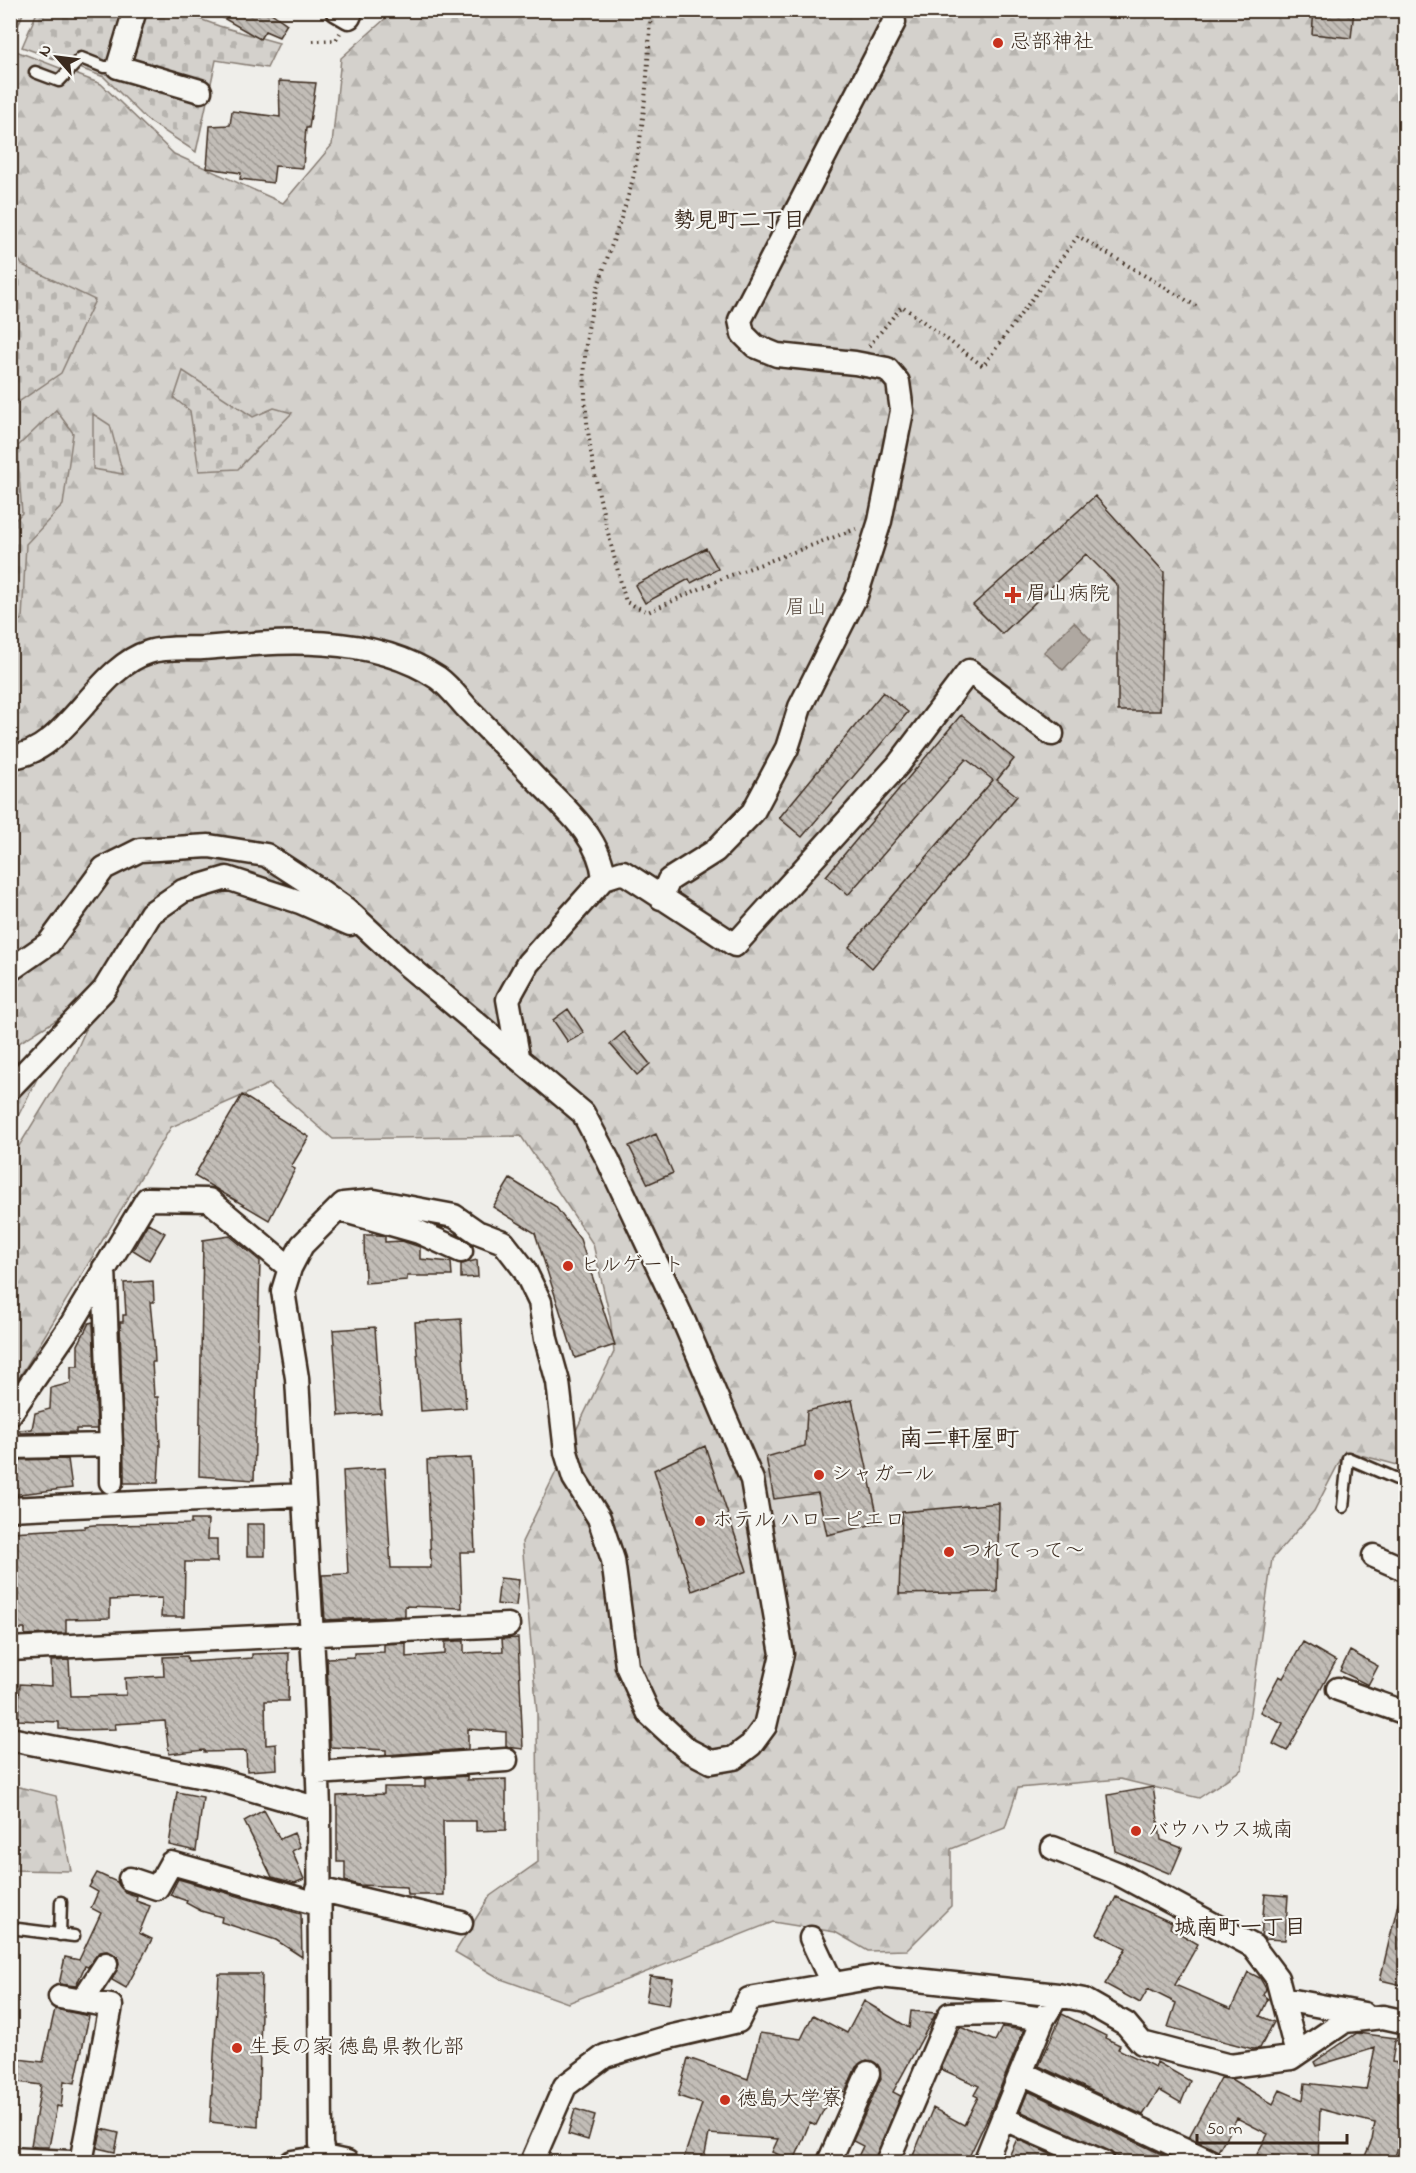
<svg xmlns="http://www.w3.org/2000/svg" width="1416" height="2173" viewBox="0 0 1416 2173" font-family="'Indie Flower','Klee One',sans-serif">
  <defs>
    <pattern id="forest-firs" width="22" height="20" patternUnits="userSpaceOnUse" patternTransform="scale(1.5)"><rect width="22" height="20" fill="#d4d1cc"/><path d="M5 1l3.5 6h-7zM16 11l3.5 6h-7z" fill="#b7b4af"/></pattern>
    <pattern id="cemetery-stones" width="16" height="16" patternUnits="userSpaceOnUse" patternTransform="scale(1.5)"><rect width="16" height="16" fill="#d4d1cc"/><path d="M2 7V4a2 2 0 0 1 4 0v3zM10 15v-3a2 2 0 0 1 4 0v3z" fill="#b7b4af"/></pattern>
    <pattern id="building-back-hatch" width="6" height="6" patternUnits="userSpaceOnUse" patternTransform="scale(1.5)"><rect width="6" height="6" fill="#c2bdb7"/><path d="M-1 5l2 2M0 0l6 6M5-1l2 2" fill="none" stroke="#9f9a94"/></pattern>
  </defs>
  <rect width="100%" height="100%" fill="#efeeea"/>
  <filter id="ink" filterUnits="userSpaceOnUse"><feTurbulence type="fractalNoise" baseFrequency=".0167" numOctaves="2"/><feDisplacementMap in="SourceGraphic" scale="12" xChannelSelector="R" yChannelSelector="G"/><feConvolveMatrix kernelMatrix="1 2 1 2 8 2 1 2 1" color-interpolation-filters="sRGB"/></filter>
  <g filter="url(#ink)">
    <path fill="url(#forest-firs)" stroke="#887e75" stroke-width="1.5" d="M394 11H1405V1467L1345 1451 1314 1511 1272 1559 1242 1769 1199 1798 1120 1779 1018 1788 1005 1828 951 1849V1906L907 1950 868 1951 835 1932 773 1922 568 2003 501 1979 455 1952 490 1896 538 1862 537 1713 522 1542 614 1352 610 1317 593 1244 521 1136 333 1139 269 1084 171 1127 24 1370 11 1388V1159L73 1058 103 991 11 1048V49L101 84 174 154 283 203 332 145 341 58Z
      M11 1785 56 1796 71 1871 11 1870Z"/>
    <path fill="url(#cemetery-stones)" stroke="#887e75" stroke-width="1.5" d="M38 10 178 11 219 26 279 43 267 68 216 60 196 152 147 120 104 77 22 47Z
      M10 11H24L13 38 11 37Z
      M13 249 22 265 95 300 61 373 11 407 10 250Z
      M183 371 253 417 274 408 292 413 238 469 199 471 190 411 174 398Z
      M56 410 73 433 63 505 26 544 22 619 11 626V524L22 513 17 447Z
      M93 414 110 425 123 474 93 469Z
      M43 1067 11 1130V1100Z"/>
    <path fill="#afa8a1" stroke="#81766d" stroke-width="1.5" d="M1074 622 1091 640 1063 670 1044 652Z"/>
    <path fill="url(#building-back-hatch)" stroke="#3b2a1e" stroke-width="1.5" d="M209 10H267L287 24 279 37 265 31 260 39Z
      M1314 10H1354L1351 38 1312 34Z
      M279 81 316 83 309 128H306L303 168 275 166 273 183 240 179 241 173 207 168 210 126 230 125 232 111 280 117Z
      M1095 496 1164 572 1160 711H1118V586L1086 554 1002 634 973 605Z
      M706 548 718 569 691 583 689 579 645 603 635 585Z
      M883 692 908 712 802 837 779 818Z
      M961 715 1014 759 997 780 1017 796 872 968 849 947 993 780 966 759 848 895 826 876Z
      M568 1009 584 1033 568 1042 553 1020Z
      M624 1032 650 1064 637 1075 610 1044Z
      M242 1095 309 1137 291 1167 295 1169 269 1220 194 1176Z
      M656 1134 673 1173 648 1184 629 1146Z
      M510 1179 555 1206 580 1239 615 1345 575 1358 535 1233 493 1207Z
      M148 1223 165 1233 149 1260 133 1250Z
      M364 1235H379L385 1236V1242L402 1241 420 1247V1259L451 1262 452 1276H407V1280L365 1283Z
      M230 1236 260 1261 254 1480 199 1476 203 1240Z
      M477 1260 478 1277 461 1278V1264Z
      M153 1281 154 1302H150L154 1343 155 1362H152L154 1397H158L160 1447 158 1483H124L120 1322H123V1315H126L124 1283Z
      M461 1319 466 1408 421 1411 415 1322Z
      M93 1322 97 1429H76V1432L20 1433 19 1430 32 1429 35 1413 50 1409 51 1388 71 1383V1366H78V1345L89 1323Z
      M375 1327 381 1413 339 1416 333 1330Z
      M852 1400 879 1523 827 1535 818 1493 774 1499 766 1457 805 1446 807 1411Z
      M705 1446 747 1571 692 1591 654 1470Z
      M471 1458 475 1552H460L462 1608 405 1606V1616L325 1620 322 1575 348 1574 343 1471 385 1468 391 1568H431L427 1460Z
      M68 1459 72 1488 10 1495V1460Z
      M999 1503 997 1592 899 1594 902 1512Z
      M191 1520H208L207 1539H217V1562H185L184 1617H161L162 1598 110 1600V1618L66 1619V1633L25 1635V1629H10V1532L85 1528V1526L94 1525 191 1524Z
      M247 1524H265V1556H247Z
      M500 1578 519 1580 516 1606 497 1604Z
      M518 1638 523 1749 506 1747V1732L468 1729V1749L386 1755V1750L330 1747 327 1658 354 1657V1653L384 1652V1644L406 1643V1657L445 1654V1642L457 1641H464V1653L503 1651 502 1639Z
      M1303 1642 1336 1661 1287 1751 1273 1744 1283 1723 1260 1712 1279 1676 1283 1678Z
      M1350 1651 1378 1666 1368 1685 1340 1671Z
      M289 1653 288 1701H265L266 1745 276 1744 277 1769 247 1771 246 1751 204 1752V1750L169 1754 165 1721 115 1724 116 1729 77 1730 59 1729V1722L18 1720 20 1684 52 1686 51 1661 69 1660 71 1696 126 1695 125 1678 164 1676 163 1657 187 1656 188 1662 252 1658V1654Z
      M467 1776V1780L506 1779V1830L476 1831V1821H443L444 1895H408L407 1887 359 1885 345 1881V1862H337V1796L384 1794V1787H425V1779Z
      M1153 1787 1161 1840 1182 1848 1171 1874 1115 1851 1108 1795Z
      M177 1792 203 1797 196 1851 169 1845Z
      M264 1810 280 1839 294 1833 300 1847 292 1851 304 1879 295 1883 272 1877 244 1821Z
      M97 1873 117 1882 125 1892 137 1896 136 1901 150 1906 139 1933 152 1939 126 1988 112 1980 119 1964 118 1957 107 1951 99 1952 88 1967 85 1966 76 1986 59 1984 65 1957 79 1960 101 1913 91 1908 98 1892 89 1887Z
      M178 1879 301 1914 302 1957 276 1940 221 1922 222 1917 201 1911 186 1903 187 1901 170 1895Z
      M1265 1894 1288 1896 1285 1940 1265 1939 1261 1936Z
      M1116 1897 1172 1923 1170 1928 1198 1944 1175 1985 1231 2009 1248 1972 1260 1978 1266 1989 1263 1995 1268 1999 1260 2016 1274 2022 1260 2048 1253 2049 1168 2027 1176 2003 1148 1989 1140 2003 1105 1984 1126 1948 1097 1934Z
      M1399 1899H1406V1986L1380 1980Z
      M219 1974H262L258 2127 210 2122Z
      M650 1976 673 1979 669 2005 646 2001Z
      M864 2001 909 2028 911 2011 936 2013 893 2092 901 2096 874 2163H855L863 2146 853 2141 881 2078 878 2065 867 2060 856 2067 845 2092 835 2087 816 2125 810 2122 794 2161 772 2152 778 2139 709 2134 703 2163H682L702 2104 678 2096 688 2058 748 2079 760 2033 801 2039 813 2015 847 2033Z
      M55 2009 89 2016 75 2083 64 2081 61 2107 57 2106 49 2147H37L31 2146 41 2085 10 2081V2058L43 2062Z
      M1062 2014 1106 2036 1105 2038 1120 2045 1118 2049 1155 2067 1157 2062 1190 2081 1181 2103 1159 2090 1143 2115 1039 2066Z
      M960 2027 995 2041 1002 2027 1024 2030 989 2115 966 2163H910L933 2108 964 2125 978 2097 974 2095 979 2086 941 2069Z
      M1357 2033 1404 2039 1395 2041 1392 2062 1406 2064V2106L1397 2151 1392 2163H1362L1372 2140 1375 2123 1320 2109 1318 2163H1258L1262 2156 1257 2154 1268 2134 1237 2118 1218 2151 1189 2137 1221 2078 1231 2079 1273 2104 1280 2090 1303 2100 1305 2083 1366 2090 1375 2048 1316 2066 1314 2062Z
      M1028 2091 1176 2161 1180 2163H1132L1020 2111Z
      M575 2109 595 2115 588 2140 568 2134Z
      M102 2129 119 2133 115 2152 97 2148Z
      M1017 2139 1070 2163H1006Z"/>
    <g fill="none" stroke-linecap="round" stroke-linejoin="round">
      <defs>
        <path id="lane" d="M35 72 59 81 81 58 104 67H118
          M1343 1507 1348 1458 1406 1483
          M10 1928 74 1936
          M60 1935 61 1902"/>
        <path id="street" d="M135 10 118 67 200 91
          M337 10 349 17 352 10
          M10 757C66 754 95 668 149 652 165 647 186 649 203 648 279 641 371 633 438 678 449 686 458 698 467 708 490 731 513 755 536 779 564 808 600 836 604 878
          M661 898 669 880 715 851 753 812 787 748 800 707 856 596 880 521 902 411 898 382 887 369 855 363 777 355 755 346 743 334 740 320 894 22
          M10 970 49 943 104 868 140 850 209 846 266 855 315 887 346 909 400 959 583 1113 608 1160 685 1324 752 1480 782 1654 765 1726 751 1745 734 1758 711 1762 688 1750 649 1714 627 1666 613 1560 599 1518 574 1478 566 1452 558 1382 546 1339 540 1302 524 1269 503 1242 477 1232 454 1216 374 1201 343 1204 302 1245 290 1268 283 1291 297 1378 314 1671 319 1809 321 2144 324 2157 347 2162
          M518 1056 508 999 528 963 604 878 623 872 735 945 898 765 969 671 1052 734
          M10 1088 104 990 151 913 183 891 227 878 300 902 350 924
          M341 1210 419 1232 461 1251
          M10 1414 71 1325 147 1199 209 1200 290 1268
          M10 1447 111 1445 104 1268
          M111 1482V1445
          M10 1509 303 1495
          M1374 1556 1406 1570
          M10 1649 508 1625
          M1338 1689 1406 1713
          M10 1739 219 1780 319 1809
          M317 1773 506 1760
          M1053 1848 1119 1874 1253 1946 1277 1978 1297 2054
          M130 1879 157 1888 171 1863 318 1904
          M318 1889 461 1923
          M811 1938 832 1983
          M60 1997 111 2006 81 2162
          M1283 1999 1364 2014
          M82 2001 106 1964
          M1022 2073 1211 2162
          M1004 2119 1103 2162
          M10 2159 70 2162
          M292 2162 324 2157
          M532 2162 565 2086 605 2056 669 2037 738 2021 749 1999 880 1976 1058 1995
          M829 2162 868 2073
          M887 2162 950 2014 1003 2013 1043 2019
          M985 2162 1043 2019 1058 1995 1084 2000 1126 2024 1142 2043 1230 2066 1291 2058 1345 2021 1383 2017 1406 2022"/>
      </defs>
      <use href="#lane" stroke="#3b2a1e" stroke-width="15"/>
      <use href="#street" stroke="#3b2a1e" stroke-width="27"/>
      <path stroke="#3b2a1e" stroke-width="4" stroke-dasharray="1.5 4.5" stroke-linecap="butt" d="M651 10C648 66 645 124 633 178 618 238 588 294 585 357 581 441 605 521 626 602L648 612 726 577 856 529
        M313 41 336 40 340 33
        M869 346 902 306 983 366 1078 236 1196 306"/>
      <use href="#lane" stroke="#f6f6f2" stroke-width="10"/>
      <use href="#street" stroke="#f6f6f2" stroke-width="22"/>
    </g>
  </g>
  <g fill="#c8321e" stroke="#f6f6f2" stroke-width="2">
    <circle cx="998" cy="43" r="6"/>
    <path d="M1010 586h6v6h6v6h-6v6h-6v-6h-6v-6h6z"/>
    <circle cx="568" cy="1266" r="6"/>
    <circle cx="819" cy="1475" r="6"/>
    <circle cx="700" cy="1521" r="6"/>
    <circle cx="949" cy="1552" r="6"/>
    <circle cx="1136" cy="1831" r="6"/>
    <circle cx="237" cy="2048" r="6"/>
    <circle cx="725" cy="2100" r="6"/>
  </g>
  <g text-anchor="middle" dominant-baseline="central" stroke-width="4.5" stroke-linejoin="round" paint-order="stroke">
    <g font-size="21" fill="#3b2a1e" stroke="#f6f6f2" text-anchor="start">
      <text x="1010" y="43">忌部神社</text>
      <text x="1026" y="595">眉山病院</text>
      <text x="580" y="1266">ヒルゲート</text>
      <text x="831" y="1475">シャガール</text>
      <text x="712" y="1521">ホテル ハローピエロ</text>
      <text x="961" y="1552">つれてって～</text>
      <text x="1148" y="1831">バウハウス城南</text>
      <text x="249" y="2048">生長の家 徳島県教化部</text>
      <text x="737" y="2100">徳島大学寮</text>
    </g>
    <g font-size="21" fill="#61544a" stroke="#f6f6f2">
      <text x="806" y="609">眉山</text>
    </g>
    <g font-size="22" font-weight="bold" fill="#3b2a1e" stroke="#f6f6f2">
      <text x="739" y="222">勢見町二丁目</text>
      <text x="1240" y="1929">城南町一丁目</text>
    </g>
    <g font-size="24" font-weight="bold" fill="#3b2a1e" stroke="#f6f6f2">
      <text x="959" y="1440">南二軒屋町</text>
    </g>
  </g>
  <rect width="1416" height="2173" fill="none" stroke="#f6f6f2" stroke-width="36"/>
  <rect x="18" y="18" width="1380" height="2137" fill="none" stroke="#3b2a1e" stroke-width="2" filter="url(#ink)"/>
  <g transform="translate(57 57) rotate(298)" stroke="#f6f6f2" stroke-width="4.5" paint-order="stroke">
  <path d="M0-4.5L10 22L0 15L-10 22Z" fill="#3b2a1e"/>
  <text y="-9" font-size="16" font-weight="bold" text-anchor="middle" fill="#3b2a1e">N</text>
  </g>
  <path d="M1197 2134v9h150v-9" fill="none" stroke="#3b2a1e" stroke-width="3"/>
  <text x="1206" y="2134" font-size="18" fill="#3b2a1e" stroke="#f6f6f2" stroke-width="4.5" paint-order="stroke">50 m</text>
</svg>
